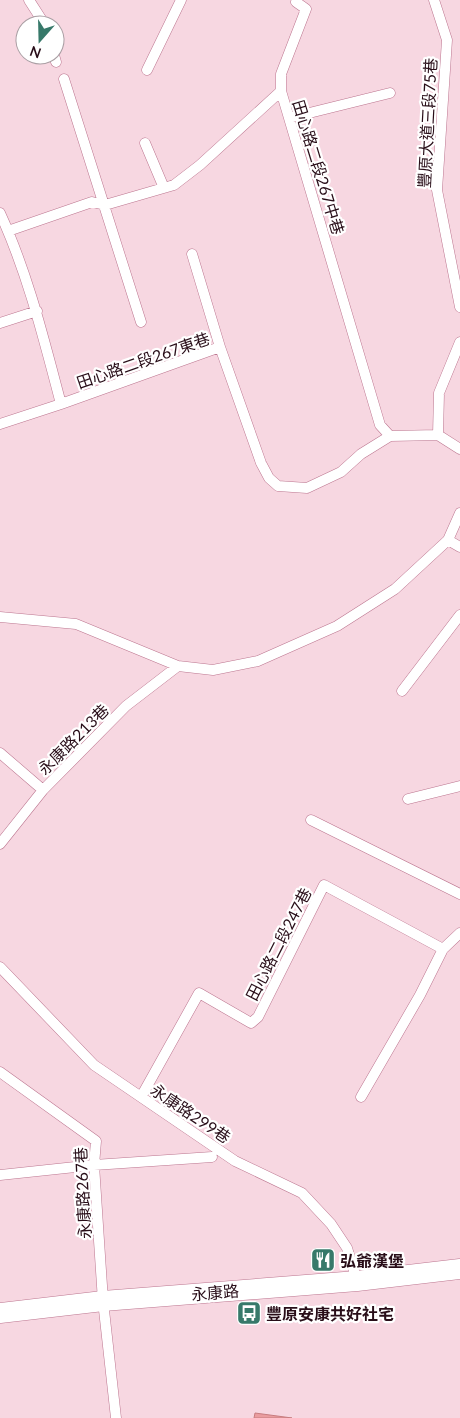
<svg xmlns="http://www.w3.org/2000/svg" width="460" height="1418" viewBox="0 0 460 1418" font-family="Lato,'Noto Sans TC',sans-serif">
  <rect width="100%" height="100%" fill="#f7d7e1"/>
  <path fill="#ea9c9f" stroke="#c77c7f" d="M255 1413 292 1418H254Z"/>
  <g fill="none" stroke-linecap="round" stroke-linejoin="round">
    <defs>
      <path id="service" d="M29 0 45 25
        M434 0 447 40 437 190 460 307
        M54 55 56 62
        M147 70 181 0
        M64 79 141 322
        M281 91V74L306 9 296 2 297 0
        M289 118 390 93
        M145 143 164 188
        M0 213C28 274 44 340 61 404L220 347 261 463 269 478 278 486 307 488 341 472 361 454 390 436
        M8 231 92 202 105 205 174 185 200 165 281 91 380 425 390 436
        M192 254 220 347
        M0 323 37 311
        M0 424 61 404
        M438 435 439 393 460 342
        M390 436 438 435 460 449
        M460 513 448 540 460 547
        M0 617 76 624 178 666 213 670 258 661 337 626 395 589 448 540
        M402 691 460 615
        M0 753 43 790
        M408 799 460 786
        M311 820 460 894
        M0 844 43 790 126 706 178 666
        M0 967 94 1065 235 1161 302 1193 331 1224 347 1248 357 1281
        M0 1072 96 1141 94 1165 103 1301 116 1418
        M141 1097 199 993 251 1023 258 1017 324 885 443 949 460 933
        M361 1097 420 995 443 949
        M0 1175 94 1165 212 1157"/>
      <path id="minor" d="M0 1313 103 1301 357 1281 460 1269"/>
    </defs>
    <use href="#service" stroke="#bc758f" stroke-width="11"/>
    <use href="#minor" stroke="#bc758f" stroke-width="21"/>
    <use href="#service" stroke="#fff" stroke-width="10"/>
    <use href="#minor" stroke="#fff" stroke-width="20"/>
  </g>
  <defs>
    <symbol id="restaurant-square" viewBox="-11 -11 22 22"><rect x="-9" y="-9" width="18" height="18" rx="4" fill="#37796a" stroke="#fff"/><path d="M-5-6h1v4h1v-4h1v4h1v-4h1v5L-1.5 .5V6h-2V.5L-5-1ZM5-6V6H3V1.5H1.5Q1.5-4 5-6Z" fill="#fff"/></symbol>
    <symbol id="bus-square" viewBox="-11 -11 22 22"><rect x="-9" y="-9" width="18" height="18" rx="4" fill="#37796a" stroke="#fff"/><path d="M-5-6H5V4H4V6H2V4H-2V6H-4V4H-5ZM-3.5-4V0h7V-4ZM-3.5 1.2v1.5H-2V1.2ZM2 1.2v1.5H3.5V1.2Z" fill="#fff"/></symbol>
  </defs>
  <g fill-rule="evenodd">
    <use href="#restaurant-square" x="309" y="1246" width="28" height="28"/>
    <use href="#bus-square" x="235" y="1299" width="28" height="28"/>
  </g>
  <g text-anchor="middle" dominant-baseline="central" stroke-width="4.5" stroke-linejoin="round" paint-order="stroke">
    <g font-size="16" fill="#280d18" stroke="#fff">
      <text transform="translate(427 123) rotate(-87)">豐原大道三段75巷</text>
      <text transform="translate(319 167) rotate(73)">田心路二段267中巷</text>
      <text transform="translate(143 360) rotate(-19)">田心路二段267東巷</text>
      <text transform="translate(73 739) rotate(-45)">永康路213巷</text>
      <text transform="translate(278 944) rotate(-63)">田心路二段247巷</text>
      <text transform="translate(191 1113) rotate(34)">永康路299巷</text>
      <text transform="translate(82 1193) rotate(-93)">永康路267巷</text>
      <text transform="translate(215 1292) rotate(-5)">永康路</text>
    </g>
    <g font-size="16" font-weight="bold" fill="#280d18" stroke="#fff" text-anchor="start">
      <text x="340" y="1260">弘爺漢堡</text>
      <text x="266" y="1313">豐原安康共好社宅</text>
    </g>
  </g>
  <g transform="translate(40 40) rotate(200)"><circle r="24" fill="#ffffff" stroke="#a99ea3"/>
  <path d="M0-4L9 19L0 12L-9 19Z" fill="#37796a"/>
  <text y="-8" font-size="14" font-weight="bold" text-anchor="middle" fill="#280d18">N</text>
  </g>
</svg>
